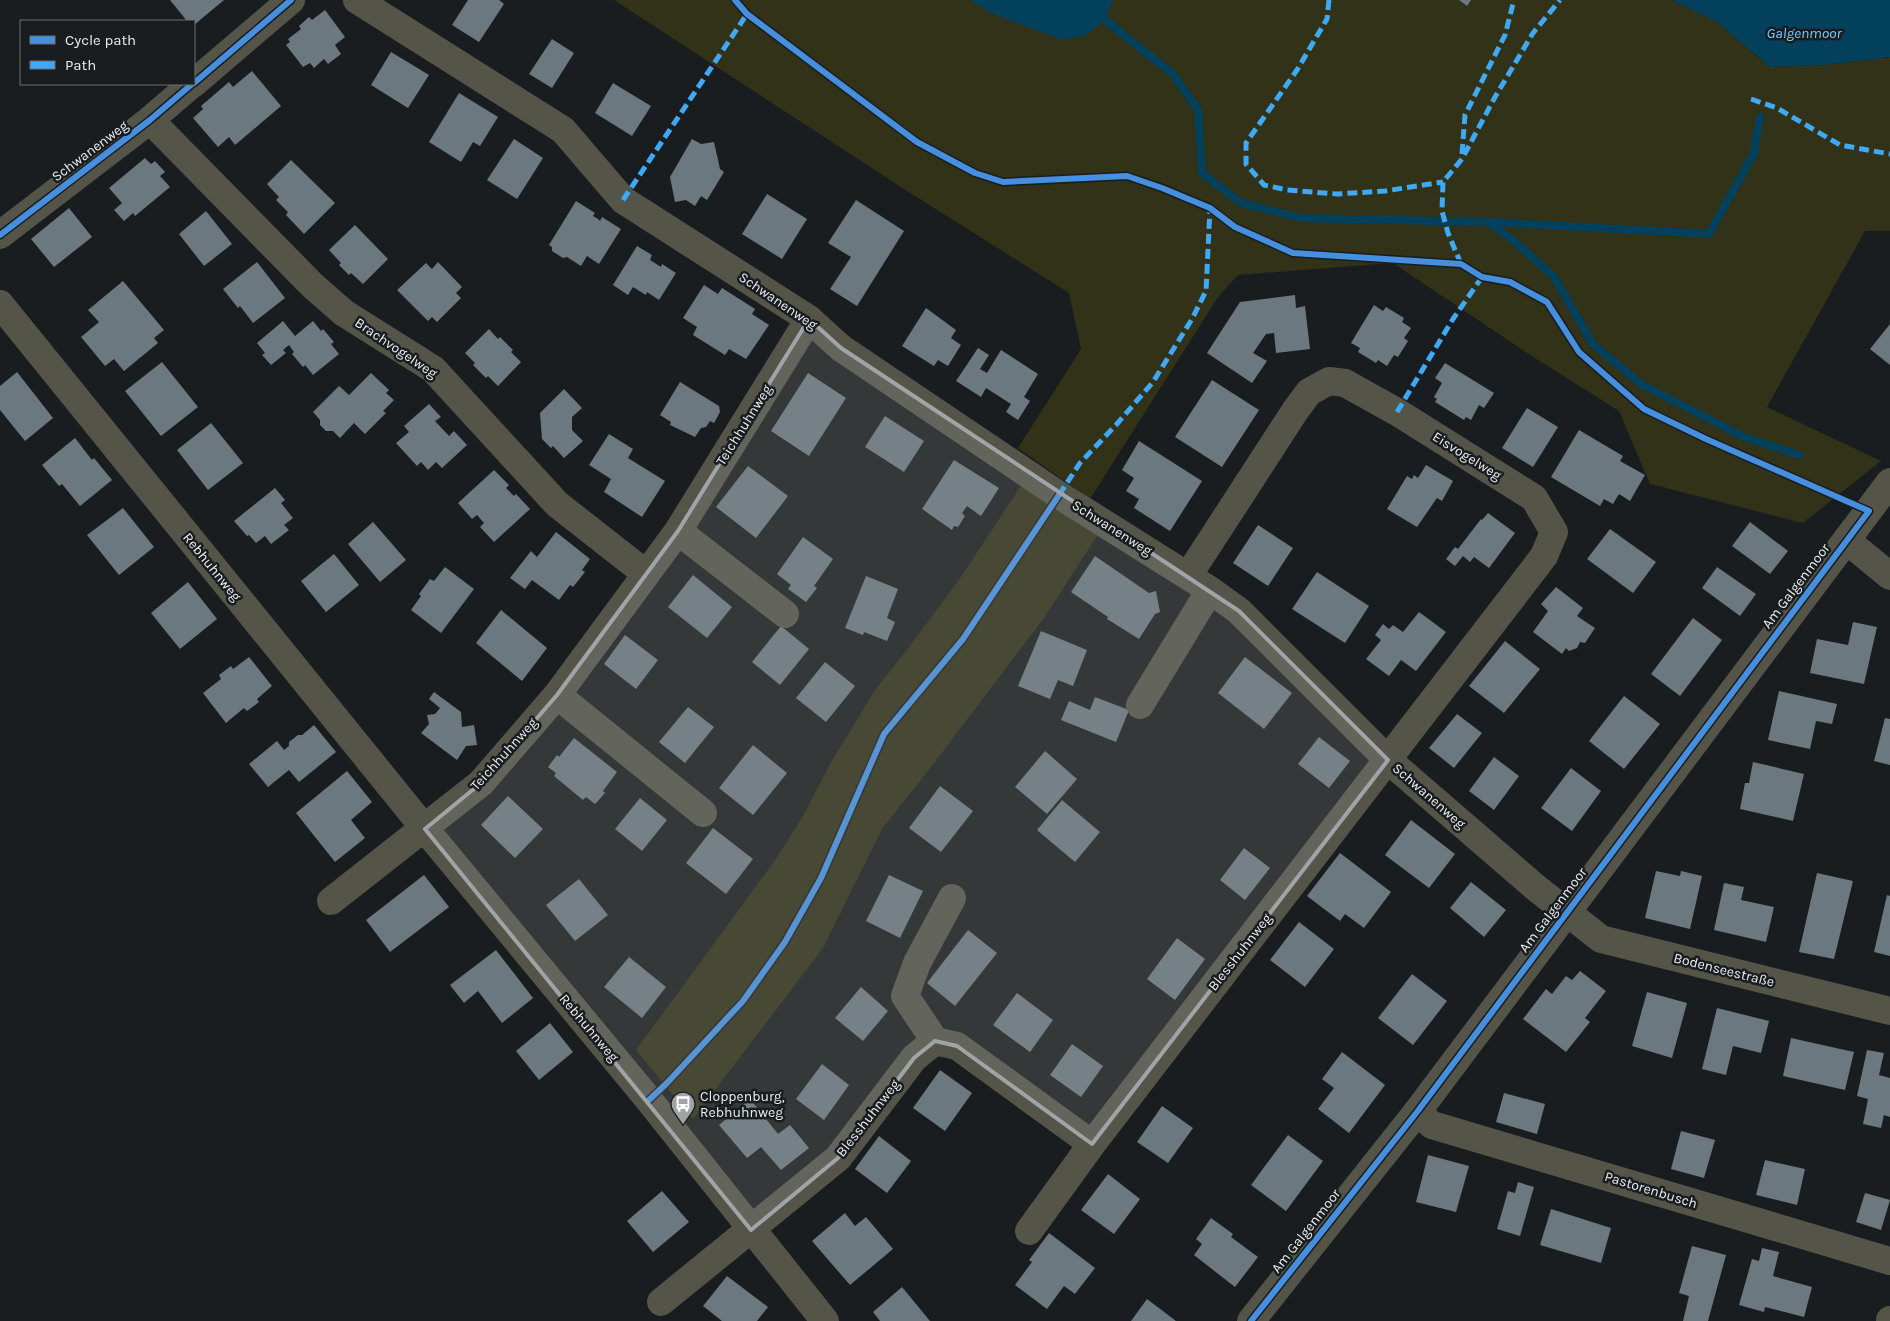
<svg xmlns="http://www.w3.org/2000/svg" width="1890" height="1321" viewBox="0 0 1890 1321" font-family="Karla,sans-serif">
  <rect width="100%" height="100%" fill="#1a1d1f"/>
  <path fill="#313218" d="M614 0H1672L1717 22 1770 67 1823 65 1890 57V231H1865L1767 407 1881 461 1803 523 1650 484 1619 411 1527 353 1393 263 1238 275 1218 297 1090 499 1018 448 1081 349 1069 293 904 189Z
    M1022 484 1099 533 1044 618 931 767 882 829 823 948 693 1119 636 1050 778 856 804 814 830 764 875 690 909 647 961 577Z"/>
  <path fill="#02405c" d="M970 0H1113L1105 20 1085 36 1060 39 991 13Z
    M1672 0H1890V57L1823 65 1770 67 1717 22Z"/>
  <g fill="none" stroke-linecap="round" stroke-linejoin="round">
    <path stroke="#02405c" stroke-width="8" d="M1105 20 1173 74 1198 110 1202 173 1241 203 1301 218 1489 222 1709 234 1754 153 1760 117
      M1489 223 1512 239 1554 277 1593 344 1641 384 1744 437 1799 455"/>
  </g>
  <path fill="#6b787f" d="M170 0H224L194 25V21H187Z
    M468 0H499L504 4 479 42 452 25Z
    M1459 0H1471L1467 6Z
    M325 10 345 37 335 45 341 54 328 64 324 59 314 68 310 63 303 67 286 45 290 42 288 39 301 29 299 26 309 17 312 20Z
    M552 39 574 53 552 88 529 74Z
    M391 52 429 75 408 108 371 85Z
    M252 71 281 106 235 145 229 137 218 147 193 118 203 109 201 106 229 82 233 87Z
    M613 83 651 106 632 136 595 113Z
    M459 93 498 117 480 146 473 142 461 162 429 142Z
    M514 139 543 158 517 199 487 180Z
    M692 139 701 144 714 142 720 169 724 172 707 200 701 196 695 206 686 200 675 202 670 177Z
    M145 158 151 164 155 161 165 172 160 176 170 187 135 216 133 213 124 221 114 210 122 203 109 188Z
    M291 160 335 203 304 234 286 215 288 212 276 200 279 197 267 184Z
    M767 194 807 219 782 259 742 234Z
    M856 200 904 231 857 306 830 289 851 257 828 243Z
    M576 201 595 213 593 216 598 219 600 221 602 217 621 229 599 264 587 256 581 266 567 257 563 258 552 251V247L549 245Z
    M69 208 92 237 54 267 31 239Z
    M206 211 232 244 204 266 179 234Z
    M355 225 388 259 363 284 351 273 349 275 339 265 341 263 329 250Z
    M637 246 652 255 650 260 661 267 662 264 676 273 659 300 647 292 646 295 633 287 628 295 613 285Z
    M257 262 285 298 253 323 240 306 238 308 223 289Z
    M438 262 462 287 456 293 461 298 437 322 432 317 428 321 397 290 426 263 432 269Z
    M123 281 164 330 154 338 158 343 124 371 114 359 105 366 81 337 99 322 88 310Z
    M704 285 718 294 722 288 755 309 752 314 769 325 746 359 729 349 725 355 693 335 697 327 683 318Z
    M1295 295 1296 308 1305 306 1310 349 1276 353 1274 333 1266 334 1253 353 1267 361 1252 383 1207 353 1240 302Z
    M1374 305 1383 311 1386 307 1404 318 1402 322 1411 328 1404 338 1408 341 1398 357 1394 355 1387 366 1378 360 1376 363 1358 352 1360 348 1351 343Z
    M926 308 956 330 951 338 961 345 948 366 938 360 934 366 902 346Z
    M283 321 295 336 313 321 321 331 323 329 334 342 331 344 339 354 313 375 305 365 303 367 292 354 294 352 289 345 283 350 286 353 271 365 262 355 265 353 257 343Z
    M1890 324V365L1870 349Z
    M489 329 498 339 500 337 513 350 511 352 521 362 498 386 488 376 486 378 473 365 475 363 465 353Z
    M978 348 989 355 980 369 987 373 1001 350 1038 374 1024 397 1030 401 1018 420 1006 412 1011 404 986 388 981 397 956 381Z
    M162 362 198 407 161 436 125 391Z
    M1445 363 1494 393 1484 408 1479 405 1471 420 1466 417 1464 420 1435 402 1437 399 1434 397 1442 383 1435 378Z
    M17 372 53 418 25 441 0 410V386Z
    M371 373 389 390 386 393 394 400 383 411 386 413 365 434 354 423 340 438 333 431H326L320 425V420L313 412 339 386 349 395Z
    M808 373 846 398 809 456 771 431Z
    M1212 380 1259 410 1222 467 1175 437Z
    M680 382 719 406 720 412 714 423 710 421 706 427 701 428 695 437 670 425 671 422 660 415Z
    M564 389 582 408 572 417V430L583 441 564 458 553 446 551 448 542 439 540 413Z
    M429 404 441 417 435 421 449 436 454 431 467 445 442 468 436 462 428 470 421 462 417 466 396 443 409 432 404 426Z
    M1527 408 1558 427 1533 467 1502 448Z
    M885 416 924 441 904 472 865 447Z
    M211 423 243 463 208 490 177 450Z
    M1579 430 1623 456 1620 461 1645 475 1630 501 1619 494 1613 504 1604 499 1600 506 1551 477Z
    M609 434 633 449 628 458 665 481 642 517 604 492 611 479 589 465Z
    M75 438 92 460 94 458 112 480 80 506 62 484 59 486 42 465Z
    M1139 441 1202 481 1170 531 1134 508 1139 499 1126 491 1134 478 1122 470Z
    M954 460 999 488 981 516 967 506 962 513 965 516 958 527 954 526 952 530 922 509Z
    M1426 465 1453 481 1442 501 1437 498 1417 527 1387 509 1407 476 1412 479 1414 475 1418 478Z
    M748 466 788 496 756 538 716 507Z
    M494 470 509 485 506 488 514 496 516 494 530 509 494 542 480 527 484 523 477 515 472 519 458 503Z
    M275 488 285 500 281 503 293 518 284 525 289 530 271 544 265 536 256 543 249 535 247 536 234 521Z
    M123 508 154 547 119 575 87 535Z
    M1488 513 1515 533 1489 568 1474 557 1470 562 1463 556 1455 566 1446 559 1455 547 1458 549 1481 519 1482 520Z
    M373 522 406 560 380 582 348 544Z
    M1750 522 1788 551 1770 574 1732 546Z
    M1258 525 1293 548 1268 586 1233 563Z
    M1610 529 1656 562 1633 593 1587 559Z
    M556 532 590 559 582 570 585 572 573 587 570 585 559 600 532 580 525 589 510 578 531 551 537 557Z
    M803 537 833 559 814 586 817 588 806 602 788 589 791 585 777 574Z
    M334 554 359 585 326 612 301 581Z
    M1095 556 1149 593 1156 591 1160 612 1155 614 1139 639 1107 619 1108 617 1071 592Z
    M445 567 474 589 441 633 411 610 421 596 419 594 430 579 434 581Z
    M1717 567 1756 594 1740 616 1702 588Z
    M1317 572 1369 606 1345 643 1292 609Z
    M693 575 732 607 707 638 668 607Z
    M866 576 898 589 887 618 895 622 887 641 864 632 863 635 845 628Z
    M188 582 217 619 180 649 151 613Z
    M1556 587 1583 608 1577 616 1595 628 1585 643 1580 642 1577 648 1569 651 1566 648 1562 654 1533 632 1548 611 1541 604Z
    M501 610 547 648 522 681 476 643Z
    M1419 612 1446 632 1416 671 1401 660 1389 676 1366 659 1381 640 1375 635 1383 624 1389 629 1393 625 1403 632Z
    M1693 618 1722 640 1680 696 1651 674Z
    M1853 622 1877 627 1864 684 1810 673 1817 639 1848 645Z
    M781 626 809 649 780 685 752 662Z
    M1041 631 1087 650 1073 686 1058 680 1050 699 1018 686Z
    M625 635 658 660 636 689 604 664Z
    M1505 641 1540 669 1504 713 1469 686Z
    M249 657 272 686 257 699 259 702 247 711 244 708 226 723 203 693 221 679 219 675 231 666 233 669Z
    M1245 657 1292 693 1264 729 1218 693Z
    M825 662 855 686 826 722 796 698Z
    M1779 691 1837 704 1832 724 1816 721 1810 749 1768 740Z
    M434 692 461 712 462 727 474 725 477 745 466 746 457 760 421 733 429 724 427 715 435 714 440 708 429 699Z
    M1624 696 1660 724 1624 769 1589 741Z
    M1095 697 1129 710 1116 742 1061 720 1069 701 1090 710Z
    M688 707 714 727 685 763 659 742Z
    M1457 714 1482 733 1454 768 1429 748Z
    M1885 718 1890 719V765L1874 761Z
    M314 725 336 752 299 782 289 770 268 787 249 764 277 741 284 750 289 746V742L298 735H302Z
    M1319 737 1350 761 1329 788 1298 764Z
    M574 738 617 772 603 791 605 793 595 804 586 797 583 800 554 776 556 773 548 767 557 755 559 757Z
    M753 745 787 773 753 815 719 788Z
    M1045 751 1077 779 1047 814 1015 787Z
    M1494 757 1519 776 1494 810 1469 791Z
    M1753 762 1804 774 1793 821 1740 809 1745 783H1749Z
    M1571 768 1601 791 1572 831 1541 808Z
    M347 771 372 802 351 820 365 838 335 862 296 813Z
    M940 786 973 811 941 852 909 828Z
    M508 796 543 829 515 858 481 825Z
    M640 798 667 820 642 851 615 829Z
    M1062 800 1100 832 1075 862 1037 830Z
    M1411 820 1455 854 1429 888 1385 855Z
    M713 828 753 859 726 894 686 863Z
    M1244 848 1270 868 1245 900 1220 880Z
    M1340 853 1391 892 1364 928 1345 914 1340 921 1307 896Z
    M1656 871 1680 876 1681 871 1702 876 1690 929 1645 918Z
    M1817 873 1853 881 1834 959 1799 952Z
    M424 875 449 907 390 952 366 920Z
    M889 875 923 891 900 938 866 921Z
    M579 879 608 915 575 941 546 905Z
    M1471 882 1506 910 1484 937 1450 908Z
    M1724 883 1744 887 1741 900 1774 907 1766 942 1714 930Z
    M1887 895 1890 896V956L1874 952Z
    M1299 922 1334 949 1305 987 1270 960Z
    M968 930 997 953 955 1006 927 983Z
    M1177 938 1205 959 1175 1000 1147 979Z
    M496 950 533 998 502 1023 478 991 464 1003 450 985Z
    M629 957 666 987 642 1018 604 987Z
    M1580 971 1606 991 1585 1018 1590 1022 1566 1052 1523 1019 1546 989 1552 994 1566 976 1572 980Z
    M1412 974 1447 1001 1413 1045 1378 1018Z
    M861 987 888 1011 863 1041 835 1018Z
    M1647 992 1687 1003 1672 1058 1632 1046Z
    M1017 993 1053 1020 1030 1052 993 1025Z
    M1717 1008 1769 1021 1761 1053 1733 1046 1726 1075 1702 1069Z
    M550 1023 573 1052 539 1080 516 1051Z
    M1791 1038 1854 1052 1845 1090 1783 1076Z
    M1072 1044 1103 1066 1081 1097 1050 1075Z
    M1867 1050 1884 1053 1879 1075 1890 1078V1117L1884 1115 1881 1128 1863 1124 1868 1099 1857 1096Z
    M1342 1052 1385 1085 1349 1133 1318 1109 1334 1088 1322 1079Z
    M822 1064 849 1085 824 1120 796 1099Z
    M940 1070 972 1093 945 1131 913 1108Z
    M1504 1093 1545 1104 1537 1134 1496 1122Z
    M750 1099 778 1134 790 1125 809 1148 781 1170 761 1147 747 1158 719 1125Z
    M1162 1106 1193 1128 1168 1163 1137 1142Z
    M1681 1131 1715 1140 1704 1178 1671 1169Z
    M1288 1135 1323 1161 1286 1211 1251 1185Z
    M879 1136 911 1161 887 1193 855 1169Z
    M1428 1155 1469 1166 1456 1212 1416 1202Z
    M1765 1160 1805 1169 1797 1205 1756 1195Z
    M1108 1174 1140 1199 1114 1234 1081 1210Z
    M1518 1182 1534 1187 1520 1236 1497 1229 1508 1191 1515 1193Z
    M662 1191 689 1222 653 1252 627 1221Z
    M1865 1193 1890 1200 1881 1230 1856 1222Z
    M1551 1209 1611 1228 1601 1263 1540 1245Z
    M845 1213 855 1226 866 1217 893 1249 850 1285 812 1241Z
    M1211 1218 1233 1234 1231 1237 1258 1257 1235 1287 1194 1255 1202 1244 1196 1239Z
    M1049 1233 1095 1268 1075 1294 1064 1286 1047 1309 1015 1285 1032 1262 1029 1260Z
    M1692 1246 1726 1255 1708 1321H1683L1689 1296 1679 1293Z
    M1762 1248 1779 1252 1773 1276 1812 1287 1804 1317 1765 1307 1764 1312 1739 1305 1752 1259 1759 1261Z
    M727 1276 768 1307 757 1321H722L703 1306Z
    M902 1287 930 1321H880L873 1312Z
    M1147 1299 1176 1321H1131Z"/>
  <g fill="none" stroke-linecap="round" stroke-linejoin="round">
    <path stroke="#545449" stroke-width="28" d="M357 0 563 130 623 200 809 319 841 348 1059 495 1210 590 1239 611 1388 760 1535 887 1601 939 1890 1011
      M194 83 291 0
      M150 120 312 285 344 313 433 369 557 504 645 573
      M0 235 150 120 192 84
      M0 304 425 829 649 1100 825 1321
      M678 531 785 614
      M1846 540 1890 576
      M557 695 703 813
      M1140 705 1210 590
      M331 901 481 783 557 695 678 531 809 319
      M935 1041 905 996 917 963 952 898
      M1417 1112 1432 1125 1890 1261
      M1029 1231 1092 1144
      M661 1302 838 1158 914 1058 935 1041 957 1046 1092 1144 1544 556 1554 532 1534 498 1397 412 1345 383 1329 381 1309 392 1295 411 1188 576
      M1251 1321 1417 1112 1890 482
      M1890 1321V1320"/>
    <path stroke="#3fa9f5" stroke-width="5" stroke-dasharray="10 5" stroke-linecap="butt" d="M1329 0 1327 19 1297 70 1246 143V164L1264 185 1287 190 1337 194 1385 191 1443 182
      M1751 99 1777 108 1840 145 1890 154
      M1462 154 1465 115 1505 35 1514 0
      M623 200 747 14
      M1461 264 1448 233 1442 211 1443 182 1462 159 1495 97 1533 33 1560 0
      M1397 412 1453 319 1482 277
      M1059 495 1080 463 1116 425 1153 382 1192 319 1206 291 1210 208"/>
    <defs>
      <path id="cycleway" d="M735 0 747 14 917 142 975 173 1003 182 1127 176 1162 188 1210 208 1235 227 1293 253 1461 264 1482 277 1510 282 1547 302 1579 352 1644 409 1706 439 1869 511 1417 1112 1251 1321
        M194 83 291 0
        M0 235 150 120 192 84
        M649 1100 667 1083 743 1001 785 942 821 878 884 734 963 639 1059 495"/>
    </defs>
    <use href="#cycleway" stroke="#191d20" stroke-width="9"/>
    <use href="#cycleway" stroke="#468fdf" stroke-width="6"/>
  </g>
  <path fill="#a1a4a6" fill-opacity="0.2" stroke="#a1a4a6" stroke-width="4" stroke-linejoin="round" d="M809 319 841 348 1239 611 1388 760 1092 1144 957 1046 935 1041 914 1058 838 1158 751 1230 425 829 481 783 557 695 678 531Z"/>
  <defs>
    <symbol id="bus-pin" viewBox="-11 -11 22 30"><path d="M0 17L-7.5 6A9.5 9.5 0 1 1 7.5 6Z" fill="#a1a4a6" stroke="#191d20"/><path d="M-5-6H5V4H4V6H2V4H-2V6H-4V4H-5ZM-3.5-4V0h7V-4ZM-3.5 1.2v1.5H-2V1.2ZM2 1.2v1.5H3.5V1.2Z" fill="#fff"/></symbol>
  </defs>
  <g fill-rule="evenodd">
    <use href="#bus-pin" x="669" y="1090" width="28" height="38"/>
  </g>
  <g text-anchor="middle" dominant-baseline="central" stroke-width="5" stroke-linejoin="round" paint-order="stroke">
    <g font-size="14" fill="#eaedef" stroke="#191d20">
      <text transform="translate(90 151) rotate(-37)">Schwanenweg</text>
      <text transform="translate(778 301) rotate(34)">Schwanenweg</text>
      <text transform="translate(396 348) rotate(34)">Brachvogelweg</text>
      <text transform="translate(744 425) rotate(-58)">Teichhuhnweg</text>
      <text transform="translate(1467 456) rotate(32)">Eisvogelweg</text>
      <text transform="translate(1112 528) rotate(32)">Schwanenweg</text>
      <text transform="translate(212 567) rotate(51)">Rebhuhnweg</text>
      <text transform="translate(1796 586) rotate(-53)">Am Galgenmoor</text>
      <text transform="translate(504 754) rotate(-48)">Teichhuhnweg</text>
      <text transform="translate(1429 796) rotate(41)">Schwanenweg</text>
      <text transform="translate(1553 910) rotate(-53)">Am Galgenmoor</text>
      <text transform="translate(1240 952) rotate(-52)">Blesshuhnweg</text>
      <text transform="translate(1724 970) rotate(14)">Bodenseestraße</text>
      <text transform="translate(589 1028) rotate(50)">Rebhuhnweg</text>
      <text transform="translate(868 1118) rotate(-52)">Blesshuhnweg</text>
      <text transform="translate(1651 1190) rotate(17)">Pastorenbusch</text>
      <text transform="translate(1306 1231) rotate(-52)">Am Galgenmoor</text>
    </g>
    <g font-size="14" fill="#eaedef" stroke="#191d20" text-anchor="start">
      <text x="700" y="1096">Cloppenburg,<tspan x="700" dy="16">Rebhuhnweg</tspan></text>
    </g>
    <g font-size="15" font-style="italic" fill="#77ccfe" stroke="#191d20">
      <text x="1804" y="33">Galgenmoor</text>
    </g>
  </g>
  <rect x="20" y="20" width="175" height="65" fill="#191d20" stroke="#6d7073"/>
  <rect x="30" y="36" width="25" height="8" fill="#468fdf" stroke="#6d7073"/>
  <text x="65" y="45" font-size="15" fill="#eaedef">Cycle path</text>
  <rect x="30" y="61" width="25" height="8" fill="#3fa9f5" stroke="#6d7073"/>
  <text x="65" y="70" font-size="15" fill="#eaedef">Path</text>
</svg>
